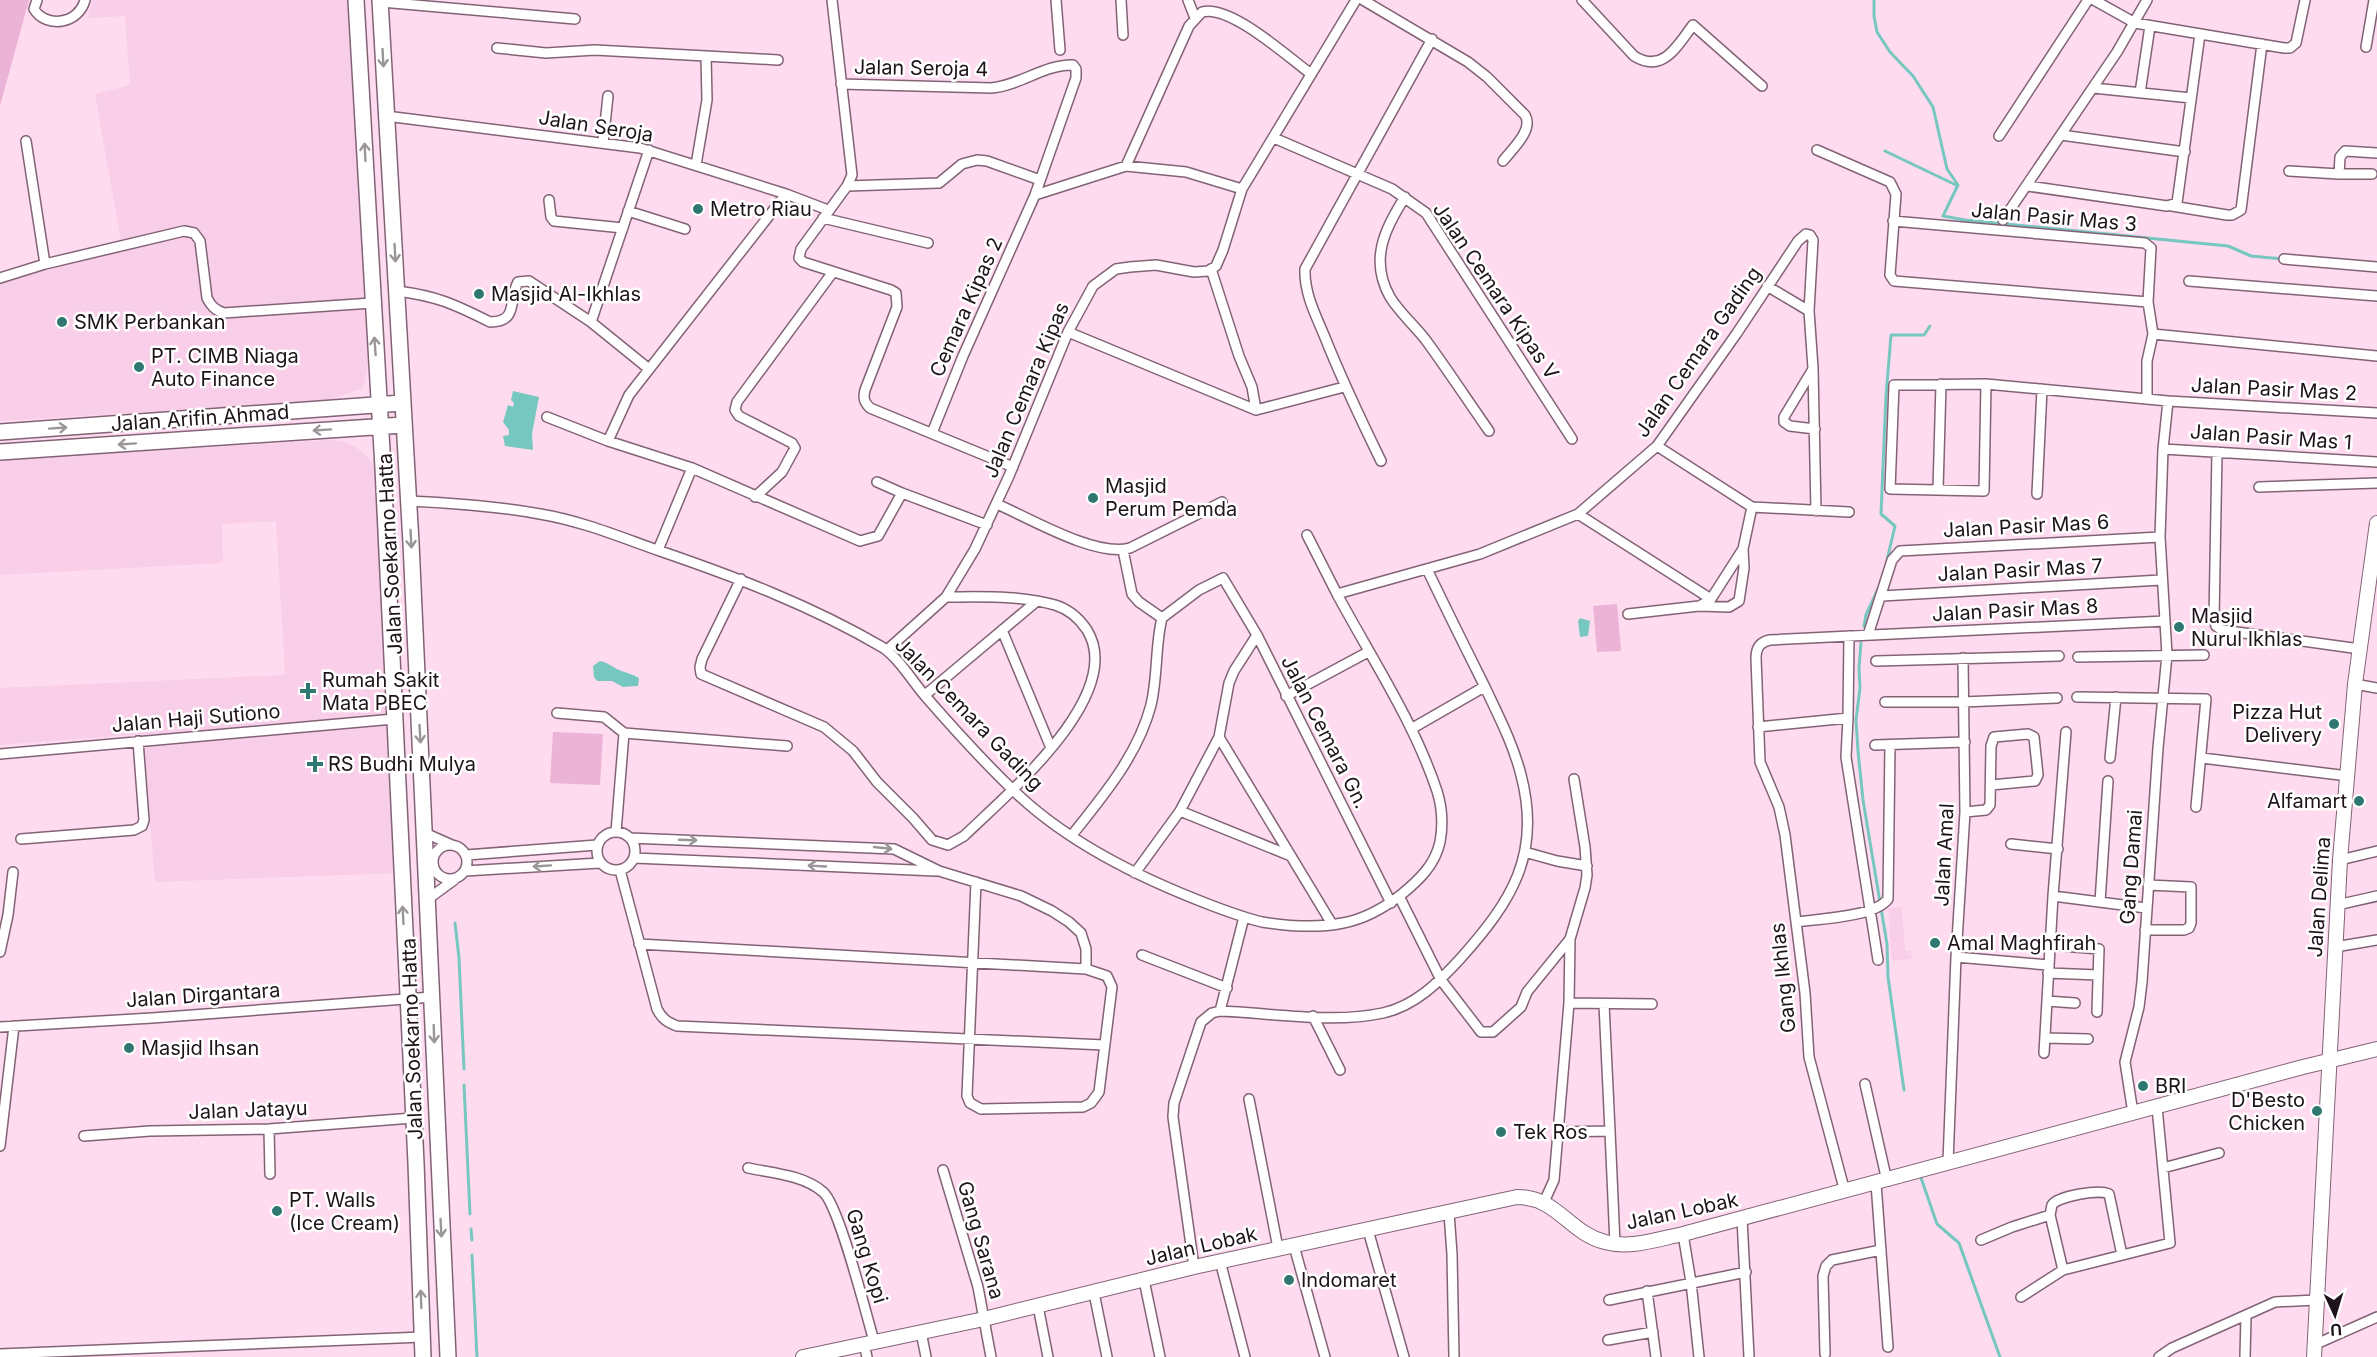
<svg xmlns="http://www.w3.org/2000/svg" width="2377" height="1357" viewBox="0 0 2377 1357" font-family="Inter,sans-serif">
  <rect width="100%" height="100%" fill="#ffdbf0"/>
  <path fill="#f9cee8" d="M92 0H352L372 348 363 388 326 401 0 421V284L122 247 95 94 130 85 125 16 88 18Z
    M330 440 343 441 356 447 371 461 378 474 398 873 155 882 143 734 0 745V688L285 675 276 521 222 524 223 563 0 575V460Z
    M1902 907 1905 951H1911L1912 959 1892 961 1888 908Z"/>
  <path fill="#ebb3d5" d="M0 0H29L0 106Z
    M1617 604 1621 651 1597 652 1593 606Z
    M553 732 603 734 600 785 550 783Z"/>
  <path fill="#76c7bf" d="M513 391 539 397 532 434 533 450 505 446 503 436 509 435V430L503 422 508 405 513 407 514 403 511 400Z
    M1580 618 1590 621 1588 636 1580 637 1578 621Z
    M600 661C609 663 612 667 619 670 626 673 633 674 639 678L638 686 623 687 612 681H597L594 677 593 666Z"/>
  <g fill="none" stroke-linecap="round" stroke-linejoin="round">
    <path stroke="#76c7bf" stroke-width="3" d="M1874 0V16L1877 32 1890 52 1913 76 1933 107 1947 169 1958 185 1943 216 1965 220 2228 246 2251 256 2283 259
      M1885 151 1956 185
      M1887 560 1895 526 1881 514 1886 396 1891 335H1924L1930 326
      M1864 626 1866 615 1878 589
      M1861 643 1859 667 1860 688 1856 720 1858 751 1863 800 1887 944 1888 977 1904 1090
      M455 923 459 958 464 1069
      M464 1085 470 1214
      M1920 1175 1937 1224 1959 1243 2000 1357
      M471 1229 472 1240
      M472 1255 477 1357"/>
    <defs>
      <path id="minor" d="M37 0 34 9C46 29 79 24 85 0
        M832 0 852 175 847 186 801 249 799 258 803 262 891 290 896 293 897 307 865 390C863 398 864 402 870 408L1013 467
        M1056 0 1060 50
        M1121 0 1123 35
        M1188 0 1195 18
        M1363 0 1468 62 1487 77 1525 115C1534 130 1512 149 1503 161
        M1582 0 1634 56C1663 74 1677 46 1693 25L1762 86
        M2094 0 2135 23 2284 48H2290L2296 43 2305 0
        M381 2 575 19
        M2366 47 2374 0
        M497 48 546 53 595 50 706 56
        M841 84 991 88C1019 86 1045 64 1073 65L1076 69V78L1035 195 963 356 932 433
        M2093 88 2191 98
        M2140 93 2150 26
        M386 116 640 148 786 194 828 210
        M2061 135 2185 152
        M1999 136 2088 0
        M1274 138 1392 189 1426 213 1572 439
        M26 141 45 264
        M603 143 608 96
        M1817 150 1890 182 1896 194 1890 275 1894 281 2148 302
        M696 165 707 100 706 56 778 60
        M1126 166 1189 26 1202 12C1230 4 1288 57 1311 74
        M2289 171 2339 174 2340 157 2345 151 2377 153
        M2339 174H2372
        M847 186 939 183 962 164 977 160 987 161 1040 180
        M2028 186 2167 206 2177 203 2200 34
        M1035 195 1126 166 1186 172 1242 189
        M1405 197C1385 228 1369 260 1390 297 1399 312 1414 325 1425 339 1447 369 1468 401 1489 431
        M549 200 551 217 554 221 623 228
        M2172 206 2227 215H2232L2241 210 2262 44
        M628 211 685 229
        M823 218 928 243
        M2003 220 2117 52 2147 0
        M1893 221 2145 243 2151 248 2148 302 2153 334 2377 356
        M2284 259 2377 267
        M1211 269 1239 356 1252 387 1256 410
        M0 278 45 264 184 231 194 233 200 241 207 298C211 306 215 310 224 313L372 303
        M2189 281 2377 296
        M1767 286 1809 311
        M397 291C437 296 454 304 490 322 519 322 508 300 518 282L529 281 591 322 649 369
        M591 322 649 150
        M1068 332 1256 410 1344 387
        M1813 369 1784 417V422L1790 426 1815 429
        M1986 384 1984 491 1890 489 1894 385 1986 384 2168 401 2377 413
        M2147 398V361L2153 334
        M547 417 608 441 692 468 860 541 878 536 902 493 987 525
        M608 441 629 395 786 194
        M1657 446 1752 507 1849 512
        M2163 449 2377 462
        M2217 452 2214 619 2216 626 2222 630 2360 649
        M1381 461C1361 420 1341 378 1324 335 1315 314 1304 292 1305 269L1432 39
        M877 482 902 493
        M2259 487 2377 483
        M1938 490 1941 384
        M2037 494 2042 389
        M755 497 782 472 795 448 792 443 739 416 735 410 737 402 833 272
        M409 501C452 503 497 506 540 514 582 521 620 537 660 551 736 577 812 606 882 647 899 658 912 681 926 697 953 728 981 759 1011 788 1064 841 1144 880 1213 906 1229 912 1245 918 1262 922 1287 926 1318 928 1343 923 1365 919 1384 908 1402 894 1419 880 1435 865 1440 842 1443 826 1442 807 1437 791 1414 722 1372 659 1337 594L1480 554 1578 514 1657 446 1737 333 1798 241 1806 234 1810 235 1813 240 1809 311 1813 368 1816 511
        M997 504C1029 518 1097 558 1130 548L1222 502
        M1578 514 1711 599 1743 549 1752 507
        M1307 535 1337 594
        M658 550 692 468
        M1123 550 1132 594 1139 602 1162 618
        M741 579 702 659 700 667 701 674 824 727 853 751 877 782 913 818 932 840 948 845 964 836C1006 795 1127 695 1087 630 1079 618 1068 609 1055 605 1020 595 982 597 946 597
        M1882 596 2161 580
        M1699 606 1729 607 1739 601 1744 568 1743 549
        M1628 614 1699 606 1705 603
        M1002 630 1051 748
        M1868 635 1892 560 1900 551 2160 537
        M887 650 946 597 975 549 1009 476 1068 332 1093 286 1116 269 1130 267 1156 265 1194 272 1208 271 1216 266 1223 250 1242 189 1356 0
        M2078 657 2204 655
        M1876 661 2059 656
        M2355 684 2377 688
        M925 695 1037 601
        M1286 696 1368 652
        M2077 697 2206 699 2196 807
        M1885 702H1963L2057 698
        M557 713 604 717 624 733
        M1848 718 1846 757 1878 960
        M1758 727 1848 718 1849 636
        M1411 729 1484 687
        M1219 737 1332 924
        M1875 745 1965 742
        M0 754 394 719
        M2110 758 2116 697
        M2202 758 2348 776
        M1180 811 1291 856
        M1965 812 1986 810 1990 805 1991 746 1994 737 2028 734 2034 737 2038 775 2035 781 1991 785
        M597 851a19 19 0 1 1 38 0a19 19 0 1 1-38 0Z
        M616 832 624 733 787 746
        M425 833 452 845
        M1072 835C1103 796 1138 755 1151 705 1158 676 1155 646 1162 618L1199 590 1223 578 1257 635 1391 903
        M630 838 894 849 939 871 1021 896 1052 911 1069 922 1081 933 1086 949V969L1107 976 1112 987 1099 1092 1091 1103 1083 1107 981 1109 970 1103 967 1096 976 882
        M21 839 134 830 142 826 144 820 138 741
        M2011 844 2058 849
        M433 862a17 17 0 1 1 34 0a17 17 0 1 1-34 0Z
        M1525 852 1557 861 1587 866
        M466 855 597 845
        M634 858 936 871
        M2340 860 2377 851
        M620 870 657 1009C662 1019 667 1022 677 1026L1104 1045
        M465 871 600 863
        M1135 873 1180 811 1219 737 1229 683 1234 671 1257 635
        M1399 896 1441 980 1481 1032H1493L1521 1007 1527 992 1570 939 1585 888 1587 875 1585 847 1574 779
        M2053 896 2146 908
        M428 899 454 880
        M2100 902 2108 781
        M2337 905 2377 896
        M1796 922C1818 919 1875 917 1888 899L1890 745
        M2145 930H2184L2189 928 2191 923V887L2148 885
        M639 944 1086 969
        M2050 945 2099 949 2097 1012
        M2335 947 2377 940
        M0 952 8 915 13 872
        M1142 955 1227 988
        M1956 957 2048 965
        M2048 973 2098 975
        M2047 1001 2075 1003
        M1569 1003 1570 939
        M1604 1004 1610 1131
        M1220 1011 1244 917
        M1313 1016 1340 1070
        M0 1027 152 1018 432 997
        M2045 1038 2088 1039
        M2044 1053 2053 896 2066 732
        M1865 1084 1887 1181
        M1249 1099 1278 1248
        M2133 1113 2125 1062 2139 1007 2142 982 2158 748 2167 655 2160 537 2163 449 2168 401
        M269 1129 270 1174
        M1559 1132 1610 1131 1615 1244
        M84 1136 150 1131 269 1129 413 1118
        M0 1146 14 1026
        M1948 1162 1956 957 1965 812 1963 658
        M748 1168C772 1173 804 1175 823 1192 839 1205 866 1314 874 1341
        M2163 1168 2219 1153
        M943 1170 978 1287 991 1357
        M1876 1183 1888 1347
        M1845 1192 1809 1057 1805 993 1785 835 1779 807 1760 762 1756 658C1756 648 1760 642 1770 640L2165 621
        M1544 1202 1554 1180 1569 1003 1652 1004
        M1449 1213 1452 1254 1454 1357
        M1742 1218 1749 1357
        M1368 1230 1404 1357
        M1683 1234 1691 1282 1699 1357
        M1981 1240 2012 1227 2050 1215
        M1294 1246 1325 1357
        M1220 1261 1245 1357
        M1194 1267 1173 1117 1174 1103 1201 1022 1212 1013 1220 1011C1273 1013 1331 1024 1383 1013 1415 1006 1439 982 1460 959 1511 902 1542 855 1521 775 1513 743 1497 713 1483 683 1464 645 1445 607 1427 569
        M2063 1270 2050 1215 2052 1205C2058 1196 2099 1189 2109 1194L2122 1255
        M1144 1280 1160 1357
        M1647 1291 1656 1357
        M1094 1293 1107 1357
        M2021 1297 2063 1270 2170 1243 2157 1107
        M1609 1300 1746 1272
        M1038 1306 1048 1357
        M921 1332 926 1357
        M1608 1340 1653 1332
        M864 1344 867 1357
        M2314 1345 2377 1317
        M0 1354 423 1337
        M1825 1354 1823 1276 1826 1266 1832 1260 1881 1250
        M2159 1357 2172 1348 2275 1302 2316 1300
        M2245 1357 2246 1316"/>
      <path id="secondary" d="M803 1357 984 1319 1194 1267 1517 1197C1557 1197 1569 1233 1605 1242 1630 1249 1658 1239 1683 1234L2303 1067 2377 1049
        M2314 1357 2340 860 2355 684 2377 523"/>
      <path id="primary" d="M356 0 383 468 416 1163 423 1357
        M380 0 411 543 448 1357
        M0 432 402 403
        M0 452 403 425"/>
    </defs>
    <use href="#minor" stroke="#826376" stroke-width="12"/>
    <use href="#secondary" stroke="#826376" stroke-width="16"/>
    <use href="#primary" stroke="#826376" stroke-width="18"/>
    <use href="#minor" stroke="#fff" stroke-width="9"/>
    <use href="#secondary" stroke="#fff" stroke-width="14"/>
    <use href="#primary" stroke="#fff" stroke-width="15"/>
  </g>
  <defs><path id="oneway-shaft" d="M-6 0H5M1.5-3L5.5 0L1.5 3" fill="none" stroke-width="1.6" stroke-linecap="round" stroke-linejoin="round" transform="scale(1.5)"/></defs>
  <g stroke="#9a9598">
    <use href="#oneway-shaft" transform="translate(383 58) rotate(87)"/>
    <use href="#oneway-shaft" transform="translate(365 152) rotate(-93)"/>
    <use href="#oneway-shaft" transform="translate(395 253) rotate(87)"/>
    <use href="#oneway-shaft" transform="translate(375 346) rotate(-94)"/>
    <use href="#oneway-shaft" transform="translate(58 428) rotate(-4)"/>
    <use href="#oneway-shaft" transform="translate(322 430) rotate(176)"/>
    <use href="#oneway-shaft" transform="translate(127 444) rotate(176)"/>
    <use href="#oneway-shaft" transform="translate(411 539) rotate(87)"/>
    <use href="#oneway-shaft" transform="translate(420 734) rotate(87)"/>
    <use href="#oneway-shaft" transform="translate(688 840) rotate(2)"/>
    <use href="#oneway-shaft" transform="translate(883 848) rotate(6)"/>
    <use href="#oneway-shaft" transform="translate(542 866) rotate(176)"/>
    <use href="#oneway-shaft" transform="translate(817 866) rotate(-177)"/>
    <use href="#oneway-shaft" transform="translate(403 915) rotate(-93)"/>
    <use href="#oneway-shaft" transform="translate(434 1034) rotate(88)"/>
    <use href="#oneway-shaft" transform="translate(441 1228) rotate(87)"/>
    <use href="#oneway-shaft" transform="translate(421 1299) rotate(-92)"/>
  </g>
  <g fill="#2f7771" stroke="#fff" stroke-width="2">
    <circle cx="698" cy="209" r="6"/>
    <circle cx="479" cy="294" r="6"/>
    <circle cx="62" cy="322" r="6"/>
    <circle cx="139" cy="367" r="6"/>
    <circle cx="1093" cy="498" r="6"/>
    <circle cx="2179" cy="627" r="6"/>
    <path d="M305 682h6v6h6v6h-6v6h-6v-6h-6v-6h6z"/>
    <circle cx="2334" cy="724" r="6"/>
    <path d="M312 755h6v6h6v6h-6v6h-6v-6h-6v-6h6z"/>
    <circle cx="2359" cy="801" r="6"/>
    <circle cx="1935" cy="943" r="6"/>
    <circle cx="129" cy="1048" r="6"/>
    <circle cx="2143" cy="1086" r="6"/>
    <circle cx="2317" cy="1111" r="6"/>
    <circle cx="1501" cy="1132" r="6"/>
    <circle cx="277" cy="1211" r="6"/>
    <circle cx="1289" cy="1280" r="6"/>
  </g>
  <g text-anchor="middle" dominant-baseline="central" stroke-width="5" stroke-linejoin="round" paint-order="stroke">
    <g font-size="20" fill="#1f131b" stroke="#fff">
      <text transform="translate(921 68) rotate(1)">Jalan Seroja 4</text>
      <text transform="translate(596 126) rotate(9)">Jalan Seroja</text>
      <text transform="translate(2054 217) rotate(5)">Jalan Pasir Mas 3</text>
      <text transform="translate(1496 291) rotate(56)">Jalan Cemara Kipas V</text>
      <text transform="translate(966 307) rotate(-66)">Cemara Kipas 2</text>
      <text transform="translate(1698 352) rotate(-55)">Jalan Cemara Gading</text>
      <text transform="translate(2274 389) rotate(3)">Jalan Pasir Mas 2</text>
      <text transform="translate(1026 390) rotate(-67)">Jalan Cemara Kipas</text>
      <text transform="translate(200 418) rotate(-4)">Jalan Arifin Ahmad</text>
      <text transform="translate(2271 437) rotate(4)">Jalan Pasir Mas 1</text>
      <text transform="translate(2026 526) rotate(-3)">Jalan Pasir Mas 6</text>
      <text transform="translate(390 554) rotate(-93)">Jalan Soekarno Hatta</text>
      <text transform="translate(2020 570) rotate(-3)">Jalan Pasir Mas 7</text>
      <text transform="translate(2015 610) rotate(-3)">Jalan Pasir Mas 8</text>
      <text transform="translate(969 714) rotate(46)">Jalan Cemara Gading</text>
      <text transform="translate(196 718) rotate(-5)">Jalan Haji Sutiono</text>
      <text transform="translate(1325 732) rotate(63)">Jalan Cemara Gn.</text>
      <text transform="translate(1944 855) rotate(-87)">Jalan Amal</text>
      <text transform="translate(2131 867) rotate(-86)">Gang Damai</text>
      <text transform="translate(2319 897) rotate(-86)">Jalan Delima</text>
      <text transform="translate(1783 978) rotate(-96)">Gang Ikhlas</text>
      <text transform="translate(203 995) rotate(-4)">Jalan Dirgantara</text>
      <text transform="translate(412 1039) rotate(-92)">Jalan Soekarno Hatta</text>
      <text transform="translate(248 1110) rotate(-2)">Jalan Jatayu</text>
      <text transform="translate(1682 1211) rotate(-12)">Jalan Lobak</text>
      <text transform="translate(981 1240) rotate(74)">Gang Sarana</text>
      <text transform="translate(1201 1246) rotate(-13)">Jalan Lobak</text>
      <text transform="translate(867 1256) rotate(73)">Gang Kopi</text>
    </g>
    <g font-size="20" fill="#1f131b" stroke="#fff" text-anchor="start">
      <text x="710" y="209">Metro Riau</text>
      <text x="491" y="294">Masjid Al-Ikhlas</text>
      <text x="74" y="322">SMK Perbankan</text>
      <text x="151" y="356">PT. CIMB Niaga<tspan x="151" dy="23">Auto Finance</tspan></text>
      <text x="1105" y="486">Masjid<tspan x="1105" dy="23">Perum Pemda</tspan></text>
      <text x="2191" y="616">Masjid<tspan x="2191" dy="23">Nurul Ikhlas</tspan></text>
      <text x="322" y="680">Rumah Sakit<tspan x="322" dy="23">Mata PBEC</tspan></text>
      <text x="2322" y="712" text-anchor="end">Pizza Hut<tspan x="2322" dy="23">Delivery</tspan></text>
      <text x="328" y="764">RS Budhi Mulya</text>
      <text x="2347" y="801" text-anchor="end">Alfamart</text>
      <text x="1947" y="943">Amal Maghfirah</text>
      <text x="141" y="1048">Masjid Ihsan</text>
      <text x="2155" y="1086">BRI</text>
      <text x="2305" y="1100" text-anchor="end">D'Besto<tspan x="2305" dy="23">Chicken</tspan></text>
      <text x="1513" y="1132">Tek Ros</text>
      <text x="289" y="1200">PT. Walls<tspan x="289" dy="23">(Ice Cream)</tspan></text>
      <text x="1301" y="1280">Indomaret</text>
    </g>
  </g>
  <g transform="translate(2335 1315) rotate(176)" stroke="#ffffff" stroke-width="4.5" paint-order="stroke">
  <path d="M0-4.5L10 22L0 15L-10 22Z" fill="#1f131b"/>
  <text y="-9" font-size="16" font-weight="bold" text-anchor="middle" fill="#1f131b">U</text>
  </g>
</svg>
